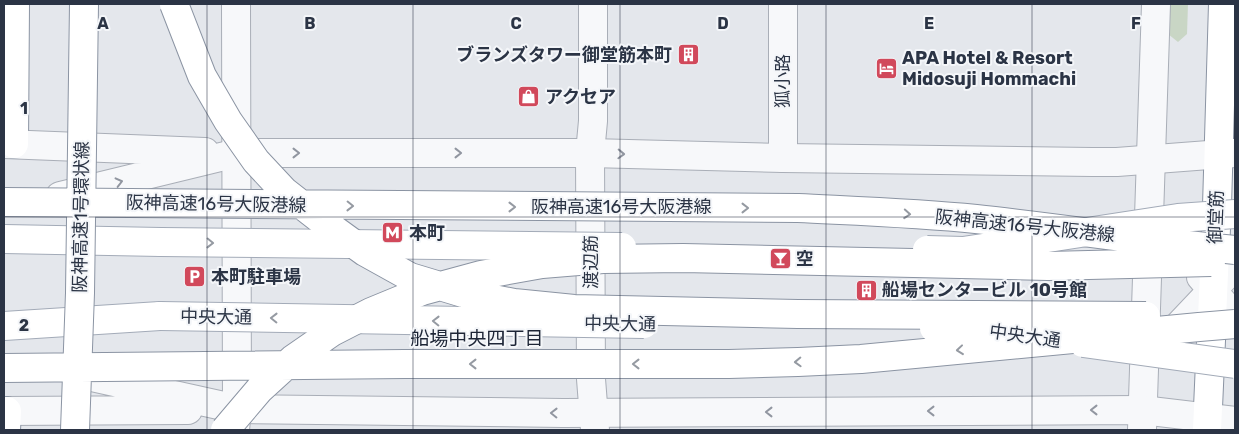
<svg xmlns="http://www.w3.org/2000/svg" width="1239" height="434" viewBox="0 0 1239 434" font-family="Rubik,'Noto Sans JP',sans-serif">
  <rect width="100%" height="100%" fill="#e4e7ec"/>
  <path fill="#c9d6c5" d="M1169 4H1188L1187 34 1178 42 1168 34Z"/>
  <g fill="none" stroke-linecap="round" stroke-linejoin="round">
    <defs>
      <path id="minor" d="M593 4V121L590 153 591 379 595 430
        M783 158V4
        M1201 277 1235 317
        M1164 341 1235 266
        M235 430 237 409 236 4
        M1142 430 1156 4"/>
      <path id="tertiary" d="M4 144 205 152
        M60 196 237 153H590L783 158 1092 162H1117L1235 153
        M74 373 237 409 563 413 1142 410 1235 421
        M4 411 188 410"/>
      <path id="primary" d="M4 239 161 242
        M4 326 160 316"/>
      <path id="trunk" d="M1207 430 1217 206 1223 4"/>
      <path id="motorway" d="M14 144 15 4
        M6 430 7 411"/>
    </defs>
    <use href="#minor" stroke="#a9aeb7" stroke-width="30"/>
    <use href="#tertiary" stroke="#a9aeb7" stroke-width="30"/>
    <use href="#primary" stroke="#a3abb8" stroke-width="30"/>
    <use href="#trunk" stroke="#8b94a3" stroke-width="30"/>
    <use href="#motorway" stroke="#8b94a3" stroke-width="30"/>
    <use href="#minor" stroke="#f7f8fa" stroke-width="28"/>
    <use href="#tertiary" stroke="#f7f8fa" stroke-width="28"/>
    <use href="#primary" stroke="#fff" stroke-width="28"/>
    <use href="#trunk" stroke="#fff" stroke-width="28"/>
    <use href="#motorway" stroke="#fff" stroke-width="28"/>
    <defs>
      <path id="primary-bridge" d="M161 242 622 247
        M927 250 963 251 1178 218 1235 214
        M160 316 644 324
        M934 328 972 329 1035 337
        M1083 343 1235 364"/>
      <path id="motorway-bridge" d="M174 4 202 76 228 121 256 161 284 191 325 223 365 252 410 277 463 293 514 303 574 309 798 314 1146 316
        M4 202 798 208C857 211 917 213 976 219 1062 228 1148 242 1235 250
        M4 368 405 364H729L798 362 861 359 925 353 1199 327 1235 324
        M75 430 80 293 84 4
        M225 430 259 390 293 359 332 332 371 312 422 291 481 275 542 264 603 259 683 258 1048 266 1211 262"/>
    </defs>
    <use href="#primary-bridge" stroke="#a3abb8" stroke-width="30" stroke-linecap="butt"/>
    <use href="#motorway-bridge" stroke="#8b94a3" stroke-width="30" stroke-linecap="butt"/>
    <use href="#primary-bridge" stroke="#fff" stroke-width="28"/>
    <use href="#motorway-bridge" stroke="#fff" stroke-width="28"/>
  </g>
  <defs><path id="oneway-chevron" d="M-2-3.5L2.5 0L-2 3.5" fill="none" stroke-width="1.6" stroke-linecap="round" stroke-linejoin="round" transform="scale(1.25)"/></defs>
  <g stroke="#9196a0">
    <use href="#oneway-chevron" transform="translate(296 153)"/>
    <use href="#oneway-chevron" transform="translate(458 153)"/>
    <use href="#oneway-chevron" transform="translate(621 154) rotate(2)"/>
    <use href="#oneway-chevron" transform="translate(119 182) rotate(-14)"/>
    <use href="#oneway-chevron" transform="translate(1094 410) rotate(180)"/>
    <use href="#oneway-chevron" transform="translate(931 411) rotate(180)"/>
    <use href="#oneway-chevron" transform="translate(769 412) rotate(180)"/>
    <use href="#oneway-chevron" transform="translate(554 413) rotate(-179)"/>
  </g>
  <g stroke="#959aa2">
    <use href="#oneway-chevron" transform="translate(350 206) rotate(1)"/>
    <use href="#oneway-chevron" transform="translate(512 207)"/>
    <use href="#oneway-chevron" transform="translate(745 208)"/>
    <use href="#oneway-chevron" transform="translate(907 214) rotate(4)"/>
    <use href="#oneway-chevron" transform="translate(210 243) rotate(1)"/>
    <use href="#oneway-chevron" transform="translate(274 318) rotate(-179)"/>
    <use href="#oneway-chevron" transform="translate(436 321) rotate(-179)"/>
    <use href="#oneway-chevron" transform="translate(960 350) rotate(174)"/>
    <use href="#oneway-chevron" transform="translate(798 362) rotate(178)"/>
    <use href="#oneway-chevron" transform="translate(473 364) rotate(180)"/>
    <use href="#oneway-chevron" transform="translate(636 364) rotate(180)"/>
  </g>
  <path fill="none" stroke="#2b3445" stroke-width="1" stroke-opacity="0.55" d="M207 4V430M413 4V430M620 4V430M826 4V430M1032 4V430M4 217H1235"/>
  <defs>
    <symbol id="building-square" viewBox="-11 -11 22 22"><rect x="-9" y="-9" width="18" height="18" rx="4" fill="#d1495b" stroke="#f4f6f9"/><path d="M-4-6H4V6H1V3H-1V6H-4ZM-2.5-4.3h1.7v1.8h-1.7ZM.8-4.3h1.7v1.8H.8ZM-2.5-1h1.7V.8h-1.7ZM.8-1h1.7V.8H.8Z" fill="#fff"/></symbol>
    <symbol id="hotel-square" viewBox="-11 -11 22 22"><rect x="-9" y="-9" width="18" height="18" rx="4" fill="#d1495b" stroke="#f4f6f9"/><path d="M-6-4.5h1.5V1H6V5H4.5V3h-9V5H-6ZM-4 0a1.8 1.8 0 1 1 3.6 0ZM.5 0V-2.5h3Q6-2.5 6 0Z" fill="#fff"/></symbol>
    <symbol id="shop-square" viewBox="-11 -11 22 22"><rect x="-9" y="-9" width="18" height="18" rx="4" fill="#d1495b" stroke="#f4f6f9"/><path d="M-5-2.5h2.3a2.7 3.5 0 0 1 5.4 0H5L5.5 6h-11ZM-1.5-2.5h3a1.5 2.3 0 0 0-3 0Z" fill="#fff"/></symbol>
    <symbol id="metro-square" viewBox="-11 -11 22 22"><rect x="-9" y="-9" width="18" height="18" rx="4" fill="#d1495b" stroke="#f4f6f9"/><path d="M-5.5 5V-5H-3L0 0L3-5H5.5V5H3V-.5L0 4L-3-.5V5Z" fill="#fff"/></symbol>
    <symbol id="bar-square" viewBox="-11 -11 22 22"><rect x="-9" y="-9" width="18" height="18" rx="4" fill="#d1495b" stroke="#f4f6f9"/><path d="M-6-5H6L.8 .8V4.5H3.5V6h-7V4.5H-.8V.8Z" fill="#fff"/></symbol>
    <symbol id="parking-square" viewBox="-11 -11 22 22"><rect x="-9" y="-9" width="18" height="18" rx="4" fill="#d1495b" stroke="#f4f6f9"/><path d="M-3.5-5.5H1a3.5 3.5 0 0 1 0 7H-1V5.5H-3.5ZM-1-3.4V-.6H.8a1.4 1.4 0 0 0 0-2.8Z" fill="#fff"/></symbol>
  </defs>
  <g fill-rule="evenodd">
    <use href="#building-square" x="676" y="42" width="25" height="25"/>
    <use href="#hotel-square" x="874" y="56" width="25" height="25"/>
    <use href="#shop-square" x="516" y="84" width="25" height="25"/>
    <use href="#metro-square" x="380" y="220" width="25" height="25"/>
    <use href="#bar-square" x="768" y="246" width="25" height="25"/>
    <use href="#parking-square" x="182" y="264" width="25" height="25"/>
    <use href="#building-square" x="854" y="278" width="25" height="25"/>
  </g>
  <g text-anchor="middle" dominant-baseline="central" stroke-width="4" stroke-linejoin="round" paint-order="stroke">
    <g font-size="18" font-weight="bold" fill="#2b3445" stroke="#f4f6f9" text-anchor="start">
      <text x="672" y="55" text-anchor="end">ブランズタワー御堂筋本町</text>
      <text x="902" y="58">APA Hotel &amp; Resort<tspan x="902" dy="21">Midosuji Hommachi</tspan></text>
      <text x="545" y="97">アクセア</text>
      <text x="409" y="233">本町</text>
      <text x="796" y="259">空</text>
      <text x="211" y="277">本町駐車場</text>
      <text x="882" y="290">船場センタービル 10号館</text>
    </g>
    <g font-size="18" fill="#2b3445" stroke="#f4f6f9">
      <text transform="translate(783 81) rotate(-90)">狐小路</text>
      <text transform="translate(216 204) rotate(1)">阪神高速16号大阪港線</text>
      <text x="621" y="207">阪神高速16号大阪港線</text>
      <text transform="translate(81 217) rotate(-89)">阪神高速1号環状線</text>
      <text transform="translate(1216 217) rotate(-88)">御堂筋</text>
      <text transform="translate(1025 226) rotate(6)">阪神高速16号大阪港線</text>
      <text transform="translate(591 262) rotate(-90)">渡辺筋</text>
      <text transform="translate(216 317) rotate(1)">中央大通</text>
      <text transform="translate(620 324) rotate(1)">中央大通</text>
      <text transform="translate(1025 336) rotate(8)">中央大通</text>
    </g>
    <g font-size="19" fill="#1d2536" stroke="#f4f6f9">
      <text x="477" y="338">船場中央四丁目</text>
    </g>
  </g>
  <g font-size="16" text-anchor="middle" font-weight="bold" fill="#2b3445" stroke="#f4f6f9" stroke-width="4" stroke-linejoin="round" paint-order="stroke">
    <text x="103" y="29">A</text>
    <text x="310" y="29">B</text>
    <text x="516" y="29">C</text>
    <text x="723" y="29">D</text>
    <text x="929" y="29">E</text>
    <text x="1136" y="29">F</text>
    <text x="24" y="114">1</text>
    <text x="24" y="331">2</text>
  </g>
  <rect width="1239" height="434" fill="none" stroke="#2b3445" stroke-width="10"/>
</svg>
